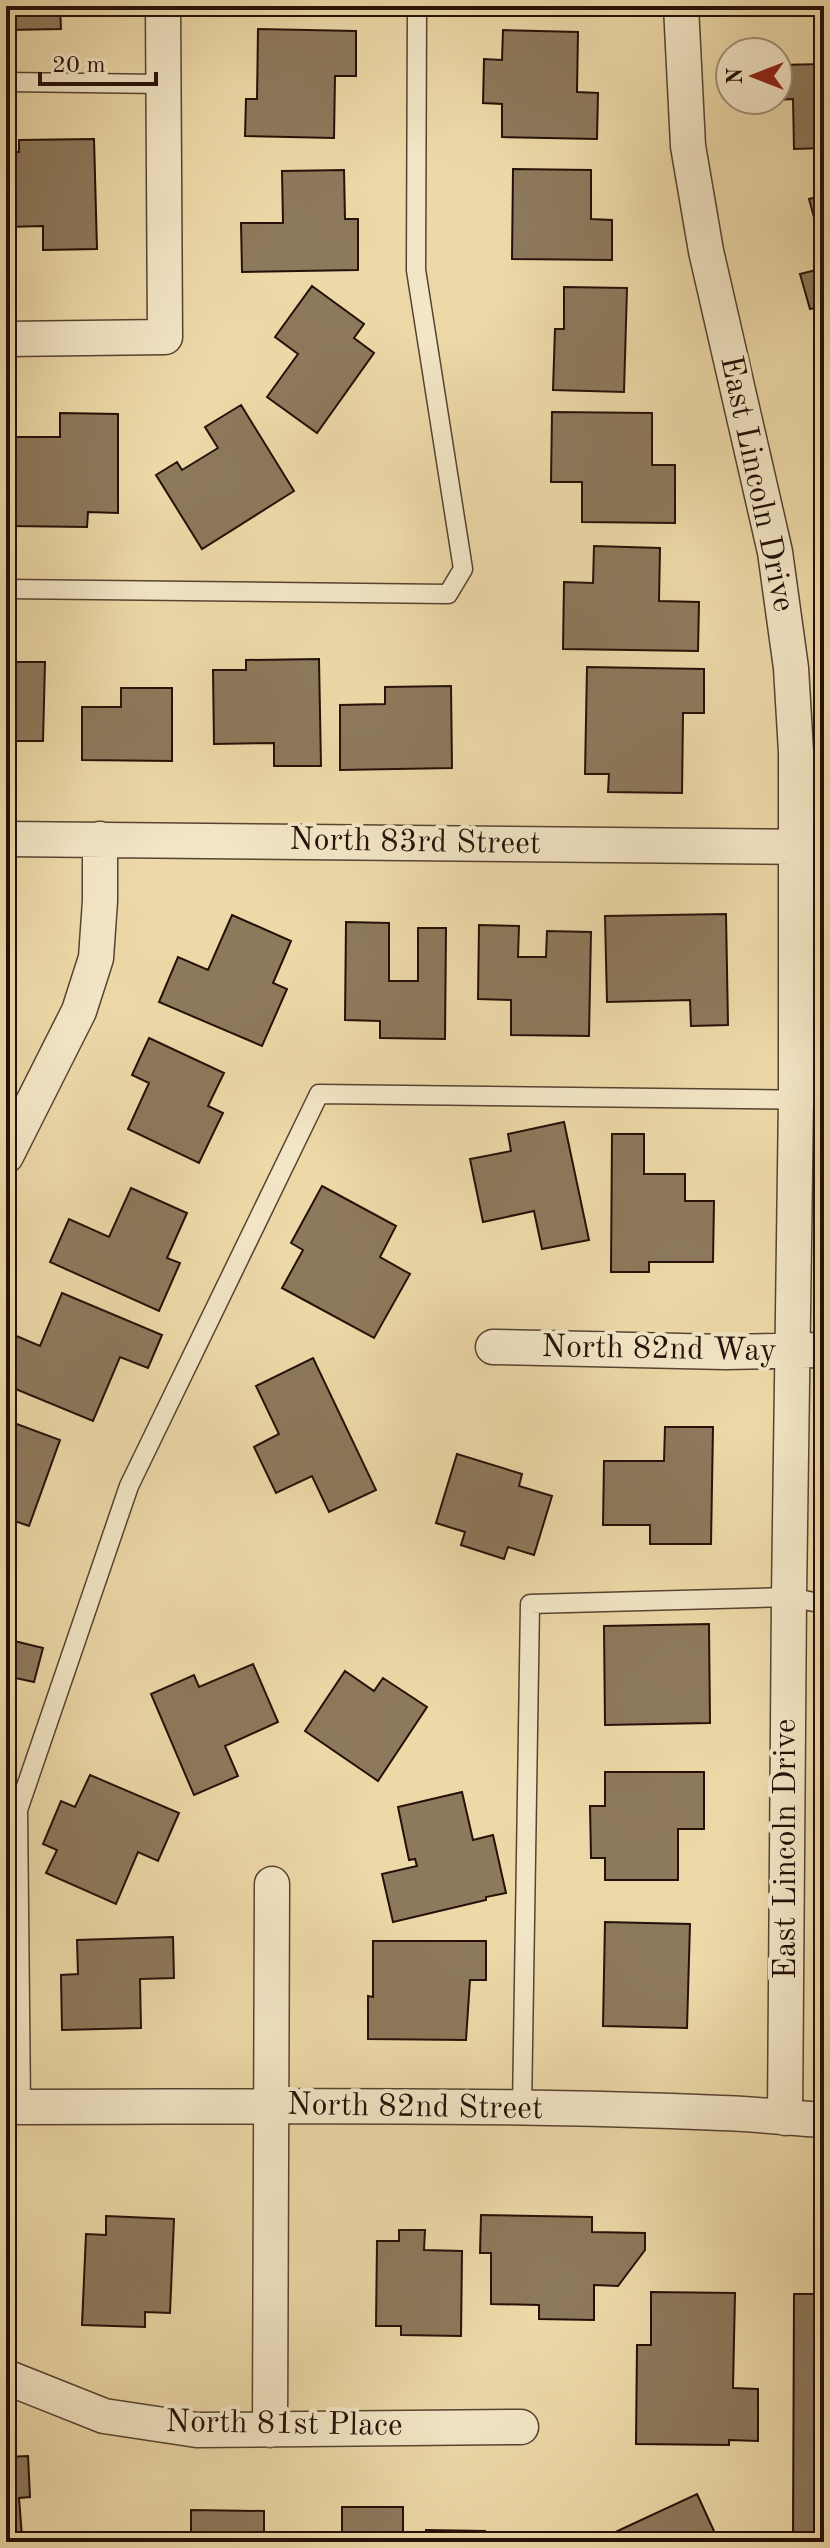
<svg xmlns="http://www.w3.org/2000/svg" width="830" height="2548" viewBox="0 0 830 2548" font-family="'Old Standard TT',serif">
  <rect width="100%" height="100%" fill="#edd9a8"/>
  <filter id="stains"><feTurbulence type="fractalNoise" baseFrequency=".0025" numOctaves="4"/><feColorMatrix values="0 0 0 0 .2 0 0 0 0 .09 0 0 0 0 .02 0 0 0 .5 -.17"/></filter>
  <radialGradient id="worn" r=".72"><stop offset=".6" stop-color="#630" stop-opacity="0"/><stop offset="1" stop-color="#630" stop-opacity=".3"/></radialGradient>
  <path fill="#8d795c" stroke="#241109" stroke-width="2" d="M6 6H60L61 29 6 30Z
    M252 6H356V9Z
    M499 6H596V14L499 13Z
    M258 29 356 31V76H335L334 138 245 136 246 99H257Z
    M503 30 578 32 577 92 598 93 597 139 502 137V104L483 103 484 59 502 60Z
    M824 64V148L794 149 793 99 778 100V65Z
    M94 139 97 249 43 250V226L6 227V152H19V140Z
    M513 169 591 170V219L612 220V260L512 259Z
    M344 170 345 219H358V270L242 272 241 223H283L282 171Z
    M824 195V247H822L809 199Z
    M824 268V306L810 309 800 274Z
    M312 286 364 324 354 338 374 353 317 433 267 397 298 354 275 337Z
    M564 287 627 288 624 392 553 390 555 329H564Z
    M241 405 294 491 202 549 156 475 177 462 182 470 218 448 205 427Z
    M552 412 652 413V465H675V523L582 522V482H551Z
    M60 413 118 414V513L88 512 87 527 10 526V437H60Z
    M594 546 660 548 659 601 699 602 698 651 563 649 564 582 593 583Z
    M319 659 321 766H274V743L214 744 213 670H246V660Z
    M6 662H45L43 741H6Z
    M587 667 704 669V713H683L682 793 608 792 609 774H585Z
    M451 686 452 768 340 770V705L385 704V687Z
    M121 688H172V761L82 760V707H121Z
    M726 914 728 1025 691 1026 690 1000 607 1002 605 916Z
    M232 915 291 941 273 983 287 989 262 1046 159 1002 178 957 208 970Z
    M346 922 389 923V981H418V928H446L445 1039 380 1038V1021L345 1020Z
    M479 925 519 926 518 957H546L547 931 591 932 589 1036 511 1035V1000L478 999Z
    M149 1038 224 1073 208 1106 223 1113 199 1163 128 1129 149 1083 132 1075Z
    M564 1122 589 1240 542 1249 534 1211 483 1222 470 1159 511 1151 508 1134Z
    M612 1134H644V1174H685V1201H714L713 1262H649V1272H611Z
    M322 1186 396 1226 380 1257 410 1274 374 1338 282 1288 303 1250 291 1243Z
    M131 1188 187 1213 167 1258 180 1263 159 1311 50 1262 69 1219 109 1237Z
    M62 1293 162 1335 148 1368 120 1357 93 1421 6 1385 7 1332 40 1346Z
    M313 1358 376 1490 329 1512 312 1476 276 1493 254 1447 279 1434 256 1386Z
    M6 1420 60 1440 29 1526 6 1518Z
    M665 1427H713L711 1544H650V1525H603L604 1461H664Z
    M457 1454 522 1474 519 1486 552 1496 534 1555 508 1547 504 1559 461 1545 465 1532 436 1523Z
    M709 1624 710 1723 605 1725 604 1626Z
    M6 1639 43 1648 34 1682 6 1676Z
    M253 1664 278 1722 225 1746 238 1776 194 1795 151 1694 194 1675 199 1687Z
    M345 1671 374 1691 383 1678 427 1707 378 1781 305 1731Z
    M605 1772H704V1829H678V1880H605V1858H591L590 1806H605Z
    M90 1775 179 1813 158 1861 138 1852 116 1904 46 1873 57 1850 43 1844 61 1801 75 1807Z
    M462 1792 473 1840 493 1835 506 1893 486 1897V1900L393 1922 382 1874 417 1866 415 1859 409 1860 398 1807Z
    M605 1922 690 1924 687 2028 603 2026Z
    M173 1937 174 1978 140 1979 141 2028 62 2030 61 1975 78 1974 77 1940Z
    M373 1941H486V1980H470L466 2040 368 2039V1996L373 1997Z
    M6 2166H16L14 2282H6Z
    M481 2215 592 2217V2232L645 2233V2250L618 2286 594 2285V2320L539 2319V2305L491 2304V2253H480Z
    M106 2216 174 2219 170 2313 145 2312V2327L82 2325 86 2234 106 2235Z
    M399 2230H425L424 2250 462 2251 461 2336 401 2335V2326H376L377 2241H399Z
    M651 2292 735 2293 733 2388 758 2389V2441L729 2440V2445L636 2444 637 2345H651Z
    M794 2294H824V2542H793Z
    M28 2456 30 2497 19 2498 22 2536 6 2537V2457Z
    M697 2494 719 2542H594Z
    M342 2507H403V2542H342Z
    M191 2510 264 2511V2542H181V2539H191Z
    M426 2530 485 2531V2542H426Z"/>
  <g fill="none" stroke-linecap="round" stroke-linejoin="round">
    <defs>
      <path id="service" d="M6 82 162 84
        M6 589 448 594 463 569 416 270 417 6
        M6 1105 30 1107
        M21 2107 18 1810 129 1486 319 1094 824 1100
        M522 2109 530 1604 789 1597 824 1604"/>
      <path id="minor" d="M681 6 688 146 706 251 775 552 791 668 796 752V1099L789 1597 785 2118
        M6 339 165 337 163 6
        M6 839 824 847
        M6 1156 79 1011 96 958 100 901V839
        M493 1347 726 1352 824 1350
        M6 2107C244 2107 483 2103 721 2113 755 2114 790 2118 824 2120
        M6 2377 104 2416 197 2430 521 2427
        M270 2430 272 1884"/>
    </defs>
    <use href="#service" stroke="#564331" stroke-width="21"/>
    <use href="#minor" stroke="#564331" stroke-width="37"/>
    <use href="#service" stroke="#f3e6c6" stroke-width="18"/>
    <use href="#minor" stroke="#f3e6c6" stroke-width="34"/>
  </g>
  <g text-anchor="middle" dominant-baseline="central" stroke-width="8" stroke-linejoin="round" paint-order="stroke">
    <g font-size="32" fill="#241109" stroke="#f3e6c6">
      <text transform="translate(756 484) rotate(78)">East Lincoln Drive</text>
      <text transform="translate(415 843) rotate(1)">North 83rd Street</text>
      <text transform="translate(659 1350) rotate(1)">North 82nd Way</text>
      <text transform="translate(787 1849) rotate(-90)">East Lincoln Drive</text>
      <text transform="translate(415 2108) rotate(1)">North 82nd Street</text>
      <text transform="translate(284 2425) rotate(1)">North 81st Place</text>
    </g>
  </g>
  <rect width="830" height="2548" fill="none" stroke="#edd9a8" stroke-width="32"/>
  <rect x="8" y="8" width="814" height="2532" fill="none" stroke="#241109" stroke-width="4"/>
  <rect x="16" y="16" width="798" height="2516" fill="none" stroke="#241109" stroke-width="2"/>
  <g transform="translate(754 76) rotate(270)"><circle r="38" fill="#f3e6c6" stroke="#a0917a" stroke-width="2"/>
  <path d="M0-6L14 30L0 20L-14 30Z" fill="#8f2418"/>
  <text y="-12" font-size="22" font-weight="bold" text-anchor="middle" fill="#241109">N</text>
  </g>
  <path d="M40 72v12h116v-12" fill="none" stroke="#241109" stroke-width="4"/>
  <text x="52" y="72" font-size="24" fill="#241109" stroke="#f3e6c6" stroke-width="6" paint-order="stroke">20 m</text>
  <rect width="100%" height="100%" filter="url(#stains)"/>
  <rect width="100%" height="100%" fill="url(#worn)"/>
</svg>
